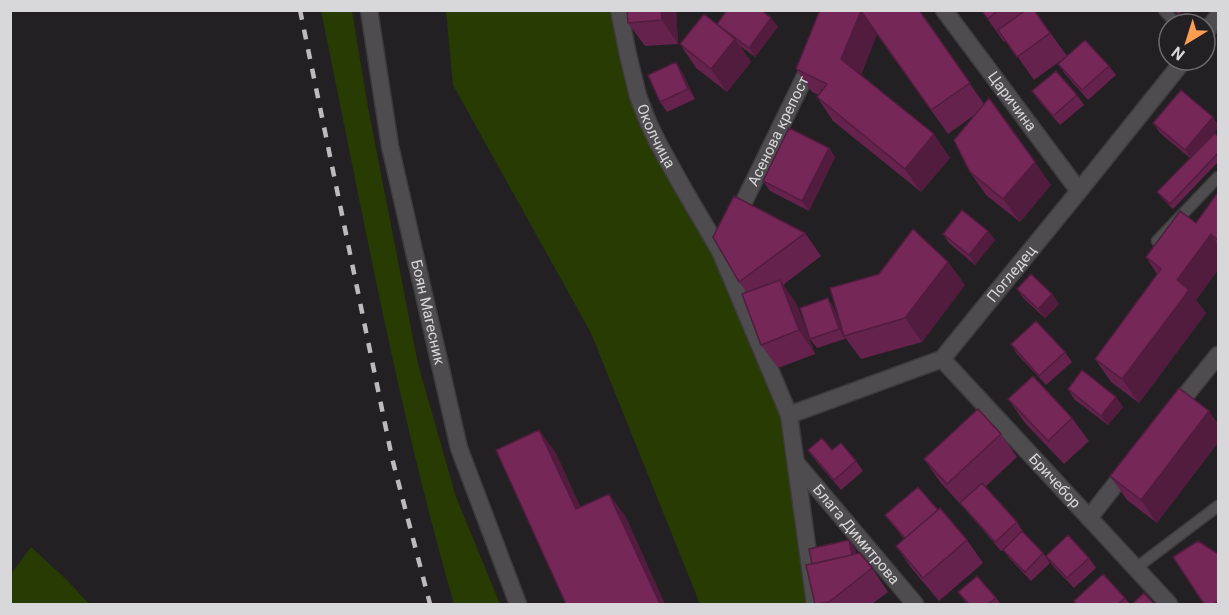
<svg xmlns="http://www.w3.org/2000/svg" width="1229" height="615" viewBox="0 0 1229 615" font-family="Roboto,sans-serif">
  <rect width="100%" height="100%" fill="#222023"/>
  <path fill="#273b02" d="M321 11H352L368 107 418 364 456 497 500 604H454C398 410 362 209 321 11Z
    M446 11H619L628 55 683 188 789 415 815 604H700L591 333 453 85Z
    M31 547 67 580 89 604H11V574Z"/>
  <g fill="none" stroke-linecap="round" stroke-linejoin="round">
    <defs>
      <path id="service" d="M1164 10 1176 24
        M1157 241 1218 177
        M1136 568 1218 506"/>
      <g id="minor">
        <path id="s1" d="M619 10 628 55 638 96 648 122 658 143 683 188 720 251 789 415 815 604"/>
        <path id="s2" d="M944 10 1079 191"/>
        <path d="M1205 33 1218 16"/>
        <path id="s3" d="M735 220 813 60"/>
        <path id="s4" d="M942 359 1169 604"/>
        <path d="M1173 411 1218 355"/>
        <path id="s5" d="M789 415 942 359 1079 191 1184 60"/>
        <path id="s6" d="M797 464 915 604"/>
        <path d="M1089 518 1129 467"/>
      </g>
      <g id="tertiary">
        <path id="s7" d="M369 10 390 146 459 448 518 604"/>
      </g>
    </defs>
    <use href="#service" stroke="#3c3b3d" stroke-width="13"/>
    <use href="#minor" stroke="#3c3b3d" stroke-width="19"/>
    <use href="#tertiary" stroke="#3c3b3d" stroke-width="19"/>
    <use href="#service" stroke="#4e4c4f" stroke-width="10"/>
    <use href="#minor" stroke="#4e4c4f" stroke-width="16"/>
    <use href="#tertiary" stroke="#4e4c4f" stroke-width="16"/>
    <path stroke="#bcbabd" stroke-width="4.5" stroke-dasharray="10 10" stroke-linecap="butt" d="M300 10 392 458 430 604"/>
  </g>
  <path fill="#65224c" d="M627 10H676L678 44 645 46 628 23Z
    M919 10 984 104 1051 185 1020 222 986 195 970 172 977 113 948 134 877 34 861 75 950 158 921 192 833 121 817 97 819 95 812 92 796 69Z
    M981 10H1034L1067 56 1034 80 1006 40 1004 42Z
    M1174 10H1184L1178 15Z
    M771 18 778 27 755 57 740 46 751 62 727 92 696 68 680 44 717 25Z
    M1058 64 1109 66 1116 75 1088 100 1065 74Z
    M682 72 695 99 667 112 660 102Z
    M1032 91 1077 95 1084 105 1060 125 1039 101Z
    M1153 123 1218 137V162L1173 209 1161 197 1157 192 1190 158 1160 133Z
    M829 148 835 157 809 211 770 191 763 181Z
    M1218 192V270L1196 300 1206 313 1139 403 1111 382 1095 359 1157 274 1146 257 1196 223Z
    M988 231 995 240 975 265 949 243 943 234Z
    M805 233 821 256 783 285 796 303 815 354 778 368 761 345 747 293 739 282Z
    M948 262 965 285 922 342 861 359 844 336 879 274Z
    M1017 289 1052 294 1059 304 1045 318 1024 299Z
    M834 308 845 339 817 348 810 339Z
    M1011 344 1065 352 1072 362 1046 385 1017 354Z
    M1179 388 1157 523 1127 500 1110 476Z
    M1068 389 1116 397 1123 407 1108 425 1074 399Z
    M1008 399 1072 418 1089 441 1064 464 1025 423Z
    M1001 434 1017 457 985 487 1017 522 1023 532 1043 553 1050 563 1031 581 1010 559 1003 550 1001 551 963 507 940 482 924 459Z
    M808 450H832L856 461 863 471 841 490 815 460Z
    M938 510 967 540 983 563 939 601 912 569 896 546 904 539 885 515Z
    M856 550V554L872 568 888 592 872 604H815Z
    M1046 556 1089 558 1096 568 1074 588 1053 566Z
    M958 592 996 598 1001 604H967Z
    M1125 598 1130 604H1076L1074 601Z"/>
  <path fill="#521c3e" d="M661 10H676L678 44 662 20Z
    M861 11 877 34 858 83 841 59Z
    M771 18 778 27 755 57 749 48Z
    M735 39 751 62 727 92 711 69Z
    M676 62 682 72 695 99 688 89Z
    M1213 117 1218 125V128L1192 160 1185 150Z
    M934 134 950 158 921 192 905 169Z
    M829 148 835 157 809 211 802 201Z
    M1035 162 1051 185 1020 222 1003 199Z
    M988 231 995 240 975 265 969 255Z
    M1211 234 1218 245V270L1196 300 1206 313 1139 403 1122 379 1177 280Z
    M948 262 965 285 922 342 905 318Z
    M780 280 796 303 815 354 799 330Z
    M1052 294 1059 304 1045 318 1038 309Z
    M828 298 834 308 845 339 839 329Z
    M1116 397 1123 407 1108 425 1101 416Z
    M1209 411 1218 424V443L1157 523 1141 500Z
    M539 430 556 453 592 532 576 509Z
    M609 494 626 517 665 604H660Z
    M849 540 856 550 861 577 855 570Z"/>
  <path fill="#752858" stroke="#521c3e" stroke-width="1.5" d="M627 10H661L662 20 628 23Z
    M727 10H761L771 18 749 48 717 24Z
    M820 10H919L970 83 931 110 861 11 841 59 934 134 905 169 817 97 827 84 796 69Z
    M981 10H998L988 19Z
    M1026 10H1034L1050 33 1017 57 998 30Z
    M704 14 735 39 711 69 680 44Z
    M1085 40 1109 66 1082 90 1058 64Z
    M676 62 688 89 660 102 648 75Z
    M1056 71 1077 95 1053 116 1032 91Z
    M1181 90 1213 117 1185 150 1153 123Z
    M989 98 1035 162 1003 199 970 172 954 140Z
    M789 128 829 148 802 201 763 181Z
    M1215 133 1218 137V153L1170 204 1157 192Z
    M1218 192V240L1211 234 1177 280 1189 290 1122 379 1095 359 1161 269 1146 257 1180 211 1196 223Z
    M734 196 805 233 739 282 713 237Z
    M962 210 988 231 969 255 943 234Z
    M913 229 948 262 905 318 844 336 830 288 879 274Z
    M1031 274 1052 294 1038 309 1017 289Z
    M780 280 799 330 761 345 742 294Z
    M828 298 839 329 810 339 800 308Z
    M1036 321 1065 352 1039 376 1011 344Z
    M1082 370 1116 397 1101 416 1068 389Z
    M1033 376 1072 418 1048 441 1008 399Z
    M1179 388 1209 411 1141 500 1110 476Z
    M978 409 1001 434 947 484 924 459Z
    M539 430 576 509 609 494 660 604H566L496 450Z
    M822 438 832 450 841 443 856 461 834 480 808 450Z
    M982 483 1017 522 995 542 960 503Z
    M918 487 938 510 905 538 885 515Z
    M940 508 967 540 923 578 896 546Z
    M1022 531 1043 553 1025 572 1003 550Z
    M1068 535 1089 558 1067 578 1046 556Z
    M849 540 852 555 812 564 809 549Z
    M1198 541 1218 554V601L1214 604H1204L1173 557Z
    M860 553 872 568 829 602 815 604 806 565Z
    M1103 574 1125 598 1118 604H1077L1074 601Z
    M977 576 996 598 988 604H969L958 592Z
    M1144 593 1154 604H1132Z"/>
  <g text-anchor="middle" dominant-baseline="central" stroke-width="4.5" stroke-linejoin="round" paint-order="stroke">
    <g font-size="15" fill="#d8d7d9" stroke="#222023">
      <text stroke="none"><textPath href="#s2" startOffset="114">Царичина</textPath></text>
      <text stroke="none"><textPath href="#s3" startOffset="99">Асенова крепост</textPath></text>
      <text stroke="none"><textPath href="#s1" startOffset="132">Околчица</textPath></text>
      <text stroke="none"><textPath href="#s5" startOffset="273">Погледец</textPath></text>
      <text stroke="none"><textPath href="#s7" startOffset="308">Боян Магесник</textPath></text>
      <text stroke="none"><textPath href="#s4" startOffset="166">Бричебор</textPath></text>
      <text stroke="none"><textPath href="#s6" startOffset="92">Блага Димитрова</textPath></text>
    </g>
  </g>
  <rect width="1229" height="615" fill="none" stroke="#d8d7d9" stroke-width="24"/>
  <g transform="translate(1187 42) rotate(218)"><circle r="28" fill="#222023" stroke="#6b696c" stroke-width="1.5"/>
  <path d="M0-4.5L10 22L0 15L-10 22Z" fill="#fc9d53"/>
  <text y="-9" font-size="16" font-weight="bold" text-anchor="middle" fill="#d8d7d9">N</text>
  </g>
</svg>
